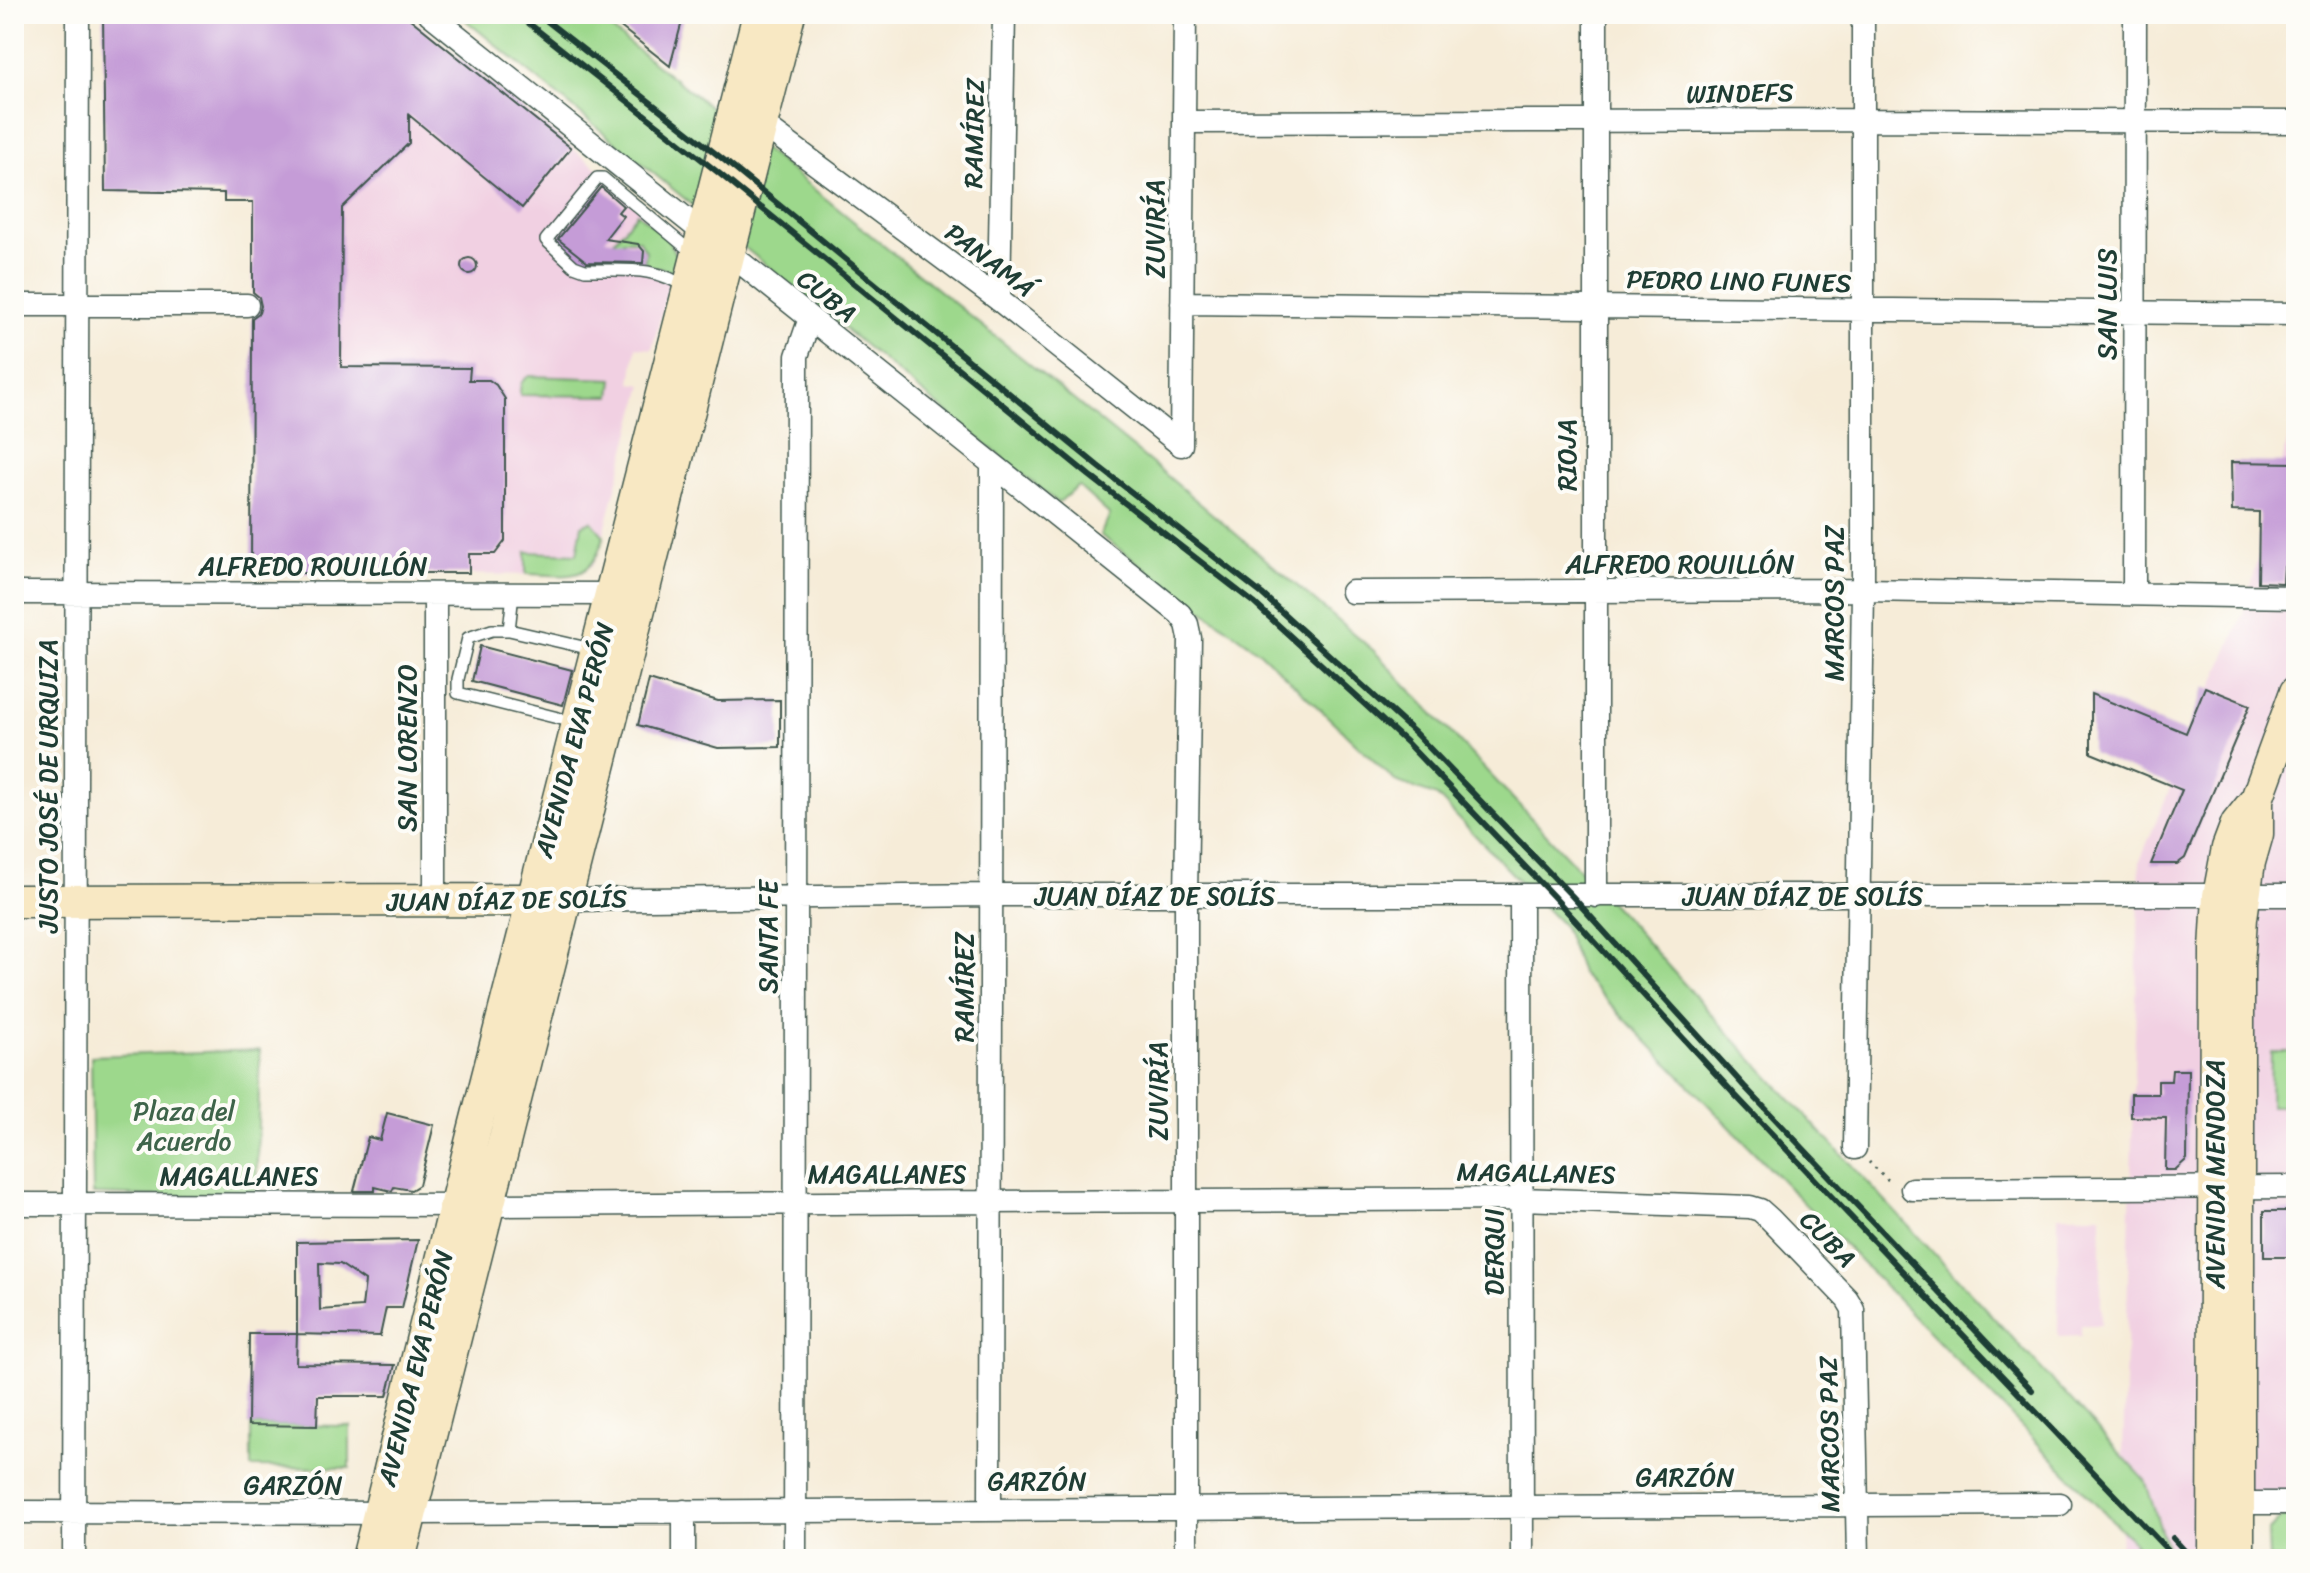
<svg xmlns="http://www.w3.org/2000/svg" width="2310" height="1573" viewBox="0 0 2310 1573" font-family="Sriracha,sans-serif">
  <rect width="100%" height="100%" fill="#fdfcf7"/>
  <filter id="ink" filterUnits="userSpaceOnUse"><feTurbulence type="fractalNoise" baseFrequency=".0125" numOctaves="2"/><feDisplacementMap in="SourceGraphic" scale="16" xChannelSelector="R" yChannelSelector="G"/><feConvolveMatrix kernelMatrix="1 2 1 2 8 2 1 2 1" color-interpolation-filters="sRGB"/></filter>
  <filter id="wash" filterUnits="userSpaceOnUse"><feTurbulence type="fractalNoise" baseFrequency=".006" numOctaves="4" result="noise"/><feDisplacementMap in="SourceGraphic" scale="32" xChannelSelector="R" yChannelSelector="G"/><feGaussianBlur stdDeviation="1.8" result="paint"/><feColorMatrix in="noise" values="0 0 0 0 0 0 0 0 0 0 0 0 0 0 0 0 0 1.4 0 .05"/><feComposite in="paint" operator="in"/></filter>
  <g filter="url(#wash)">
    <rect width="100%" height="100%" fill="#f6ecd8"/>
    <path fill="#f1d0e2" d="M103 14H403L682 235 652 349 636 347 631 383 643 385 598 556 593 565 576 575 251 573 253 202H224L223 193 105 191Z
      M2296 408V1503H2238V1559H2120L2140 860 2243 614Z
      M2058 1215H2101V1325H2081V1336L2058 1337Z"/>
    <path fill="#9dd88c" stroke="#5e8a60" stroke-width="2" d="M458 14H592L789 169 1165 474 1374 651 1628 921 1720 1024 2145 1480 2170 1559H2150L1582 975 1564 927 1437 796 1395 781 1260 652 1100 535 1110 515 1078 486 1058 503Z
      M637 213 667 237 676 256 672 272 659 267 644 268 646 251 639 240H625L617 246 613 242Z
      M529 376 613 379 611 396 520 395C520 386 520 381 529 376Z
      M591 521 604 536C591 585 568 575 526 574V552L577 554 582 525Z
      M260 1050 256 1199 93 1194 91 1056Z
      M2271 1052H2296V1106H2270Z
      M251 1425 350 1426V1468L251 1467Z
      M2282 1517 2296 1518V1559H2269L2268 1532Z"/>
    <g id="blocks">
      <path fill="#c59cd7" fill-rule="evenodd" d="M103 14H404L571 148 522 208 409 115V143L342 208 341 367 470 368 469 380H489L496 385 505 399V541L495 554H469V573H251L252 318 259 313 261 306 259 297 253 292V202H224V193L105 191Z
        M604 14H684L670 66 632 36Z
        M601 187 623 206 618 212 623 216 605 239 638 244 644 251 643 263 587 262 558 239Z
        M461 266a8 8 0 1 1 16 0a8 8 0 1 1-16 0Z
        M2231 462 2296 463V573L2284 567 2283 583 2258 582 2259 512 2232 511Z
        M480 646 572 670 563 705 472 681Z
        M649 680 718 701 780 700V747L718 748 638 725Z
        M2205 687 2250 705 2185 858 2177 864H2151L2182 790 2091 753V694L2186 733Z
        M2172 1070H2188L2187 1159 2175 1170H2165L2166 1118 2131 1117V1094H2158V1081H2171Z
        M387 1113 434 1125 419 1185 411 1190 394 1187 392 1191 375 1187V1191H354L368 1137 380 1140Z
        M2264 1211H2296V1257H2264Z
        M418 1240 402 1308H386L380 1336 297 1334V1242ZM319 1263 340 1264 365 1281 362 1307 320 1310Z
        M249 1334H297L296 1364 395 1365 387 1396H318L317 1426 248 1425Z"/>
    </g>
  </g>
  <g filter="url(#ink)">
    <use href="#blocks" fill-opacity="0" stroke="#3f574d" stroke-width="2"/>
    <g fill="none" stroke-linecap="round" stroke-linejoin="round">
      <defs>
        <path id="service" d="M687 288C654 265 623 271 585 270L574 266 546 240 597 178H603L695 255
          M509 630 513 594
          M574 722 458 693V679L468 638 492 630H509L596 650"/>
        <path id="minor" d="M430 14 1180 614 1187 624 1190 638 1186 897V1559
          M1184 122 1863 120 2296 122
          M762 124 999 300 1181 445
          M999 300 1004 14
          M1182 303 2296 314
          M14 305H247
          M1181 445 1185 14
          M1352 592 1863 590 2296 597
          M14 593 612 594
          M2134 593 2135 14
          M435 595V902
          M1521 896 1522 1559
          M1596 896V14
          M566 900 992 895H2296
          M1855 1148 1863 590V14
          M1912 1189 2296 1187
          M14 1204 489 1205 1521 1199 1750 1207 1760 1210 1770 1219 1847 1299 1853 1309 1858 1559
          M2225 1503H2296
          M990 1509 992 465
          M684 1511V1559
          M14 1512 411 1513 2060 1504
          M74 1559 78 14
          M795 1559 797 356 810 318"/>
        <path id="secondary" d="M14 901 551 900
          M368 1559 474 1131 759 14
          M399 1559 789 14
          M2214 1559 2216 950 2219 896 2228 848 2237 824 2257 799 2296 692
          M2238 1559V965L2241 918 2249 862 2257 834V799"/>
      </defs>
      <use href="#service" stroke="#3f574d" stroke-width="14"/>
      <use href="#minor" stroke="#3f574d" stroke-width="25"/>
      <use href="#secondary" stroke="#3f574d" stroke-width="35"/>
      <path stroke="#3f574d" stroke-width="3" stroke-dasharray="2 6" stroke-linecap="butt" d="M1869 1162 1887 1179 1893 1182"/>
      <use href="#service" stroke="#fff" stroke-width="11"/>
      <use href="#minor" stroke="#fff" stroke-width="22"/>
      <use href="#secondary" stroke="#f8e8c3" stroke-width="32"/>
      <path stroke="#1f3d34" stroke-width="6" d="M517 14 720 174 1090 476 1254 603 1406 742 1553 896 1735 1095 2176 1559
        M538 14 724 160 1098 466 1262 594 1415 733 1572 896 1744 1086 2032 1390
        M2173 1538 2192 1559"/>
    </g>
  </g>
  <g text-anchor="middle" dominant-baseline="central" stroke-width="8" stroke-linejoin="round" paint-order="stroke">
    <g font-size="26" fill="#1f3d34" stroke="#fdfcf7">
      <text transform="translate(1740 93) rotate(-1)">WINDEFS</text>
      <text transform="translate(974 133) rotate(-89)">RAMÍREZ</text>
      <text transform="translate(1155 229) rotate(-90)">ZUVIRÍA</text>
      <text transform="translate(990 260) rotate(37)">PANAMÁ</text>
      <text transform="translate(1739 281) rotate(1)">PEDRO LINO FUNES</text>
      <text transform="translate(827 296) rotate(39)">CUBA</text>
      <text transform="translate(2107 304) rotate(-90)">SAN LUIS</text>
      <text transform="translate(1567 455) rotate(-90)">RIOJA</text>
      <text x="1680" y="564">ALFREDO ROUILLÓN</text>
      <text x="313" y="566">ALFREDO ROUILLÓN</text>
      <text transform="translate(1834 603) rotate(-90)">MARCOS PAZ</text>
      <text transform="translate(574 740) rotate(-75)">AVENIDA EVA PERÓN</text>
      <text transform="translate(407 748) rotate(-90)">SAN LORENZO</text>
      <text transform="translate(48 786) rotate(-90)">JUSTO JOSÉ DE URQUIZA</text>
      <text x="1155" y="896">JUAN DÍAZ DE SOLÍS</text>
      <text x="1803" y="896">JUAN DÍAZ DE SOLÍS</text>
      <text transform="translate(507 900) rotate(-1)">JUAN DÍAZ DE SOLÍS</text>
      <text transform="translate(768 937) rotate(-90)">SANTA FE</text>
      <text transform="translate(964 987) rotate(-90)">RAMÍREZ</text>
      <text transform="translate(1158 1091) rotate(-90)">ZUVIRÍA</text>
      <text transform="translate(1536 1173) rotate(1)">MAGALLANES</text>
      <text x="887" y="1174">MAGALLANES</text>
      <text transform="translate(2215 1174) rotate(-90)">AVENIDA MENDOZA</text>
      <text x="239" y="1176">MAGALLANES</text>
      <text transform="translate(1828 1239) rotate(46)">CUBA</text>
      <text transform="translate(1494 1252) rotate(-90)">DERQUI</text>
      <text transform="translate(415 1368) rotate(-76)">AVENIDA EVA PERÓN</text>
      <text transform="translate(1829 1434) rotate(-91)">MARCOS PAZ</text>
      <text x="1685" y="1477">GARZÓN</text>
      <text x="1037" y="1481">GARZÓN</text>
      <text x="293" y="1485">GARZÓN</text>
    </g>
    <g font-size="26" fill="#3e644a" stroke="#fdfcf7">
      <text x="184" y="1111">Plaza del<tspan x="184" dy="30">Acuerdo</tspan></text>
    </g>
  </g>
  <rect width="2310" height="1573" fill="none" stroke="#fdfcf7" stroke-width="48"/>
</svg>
